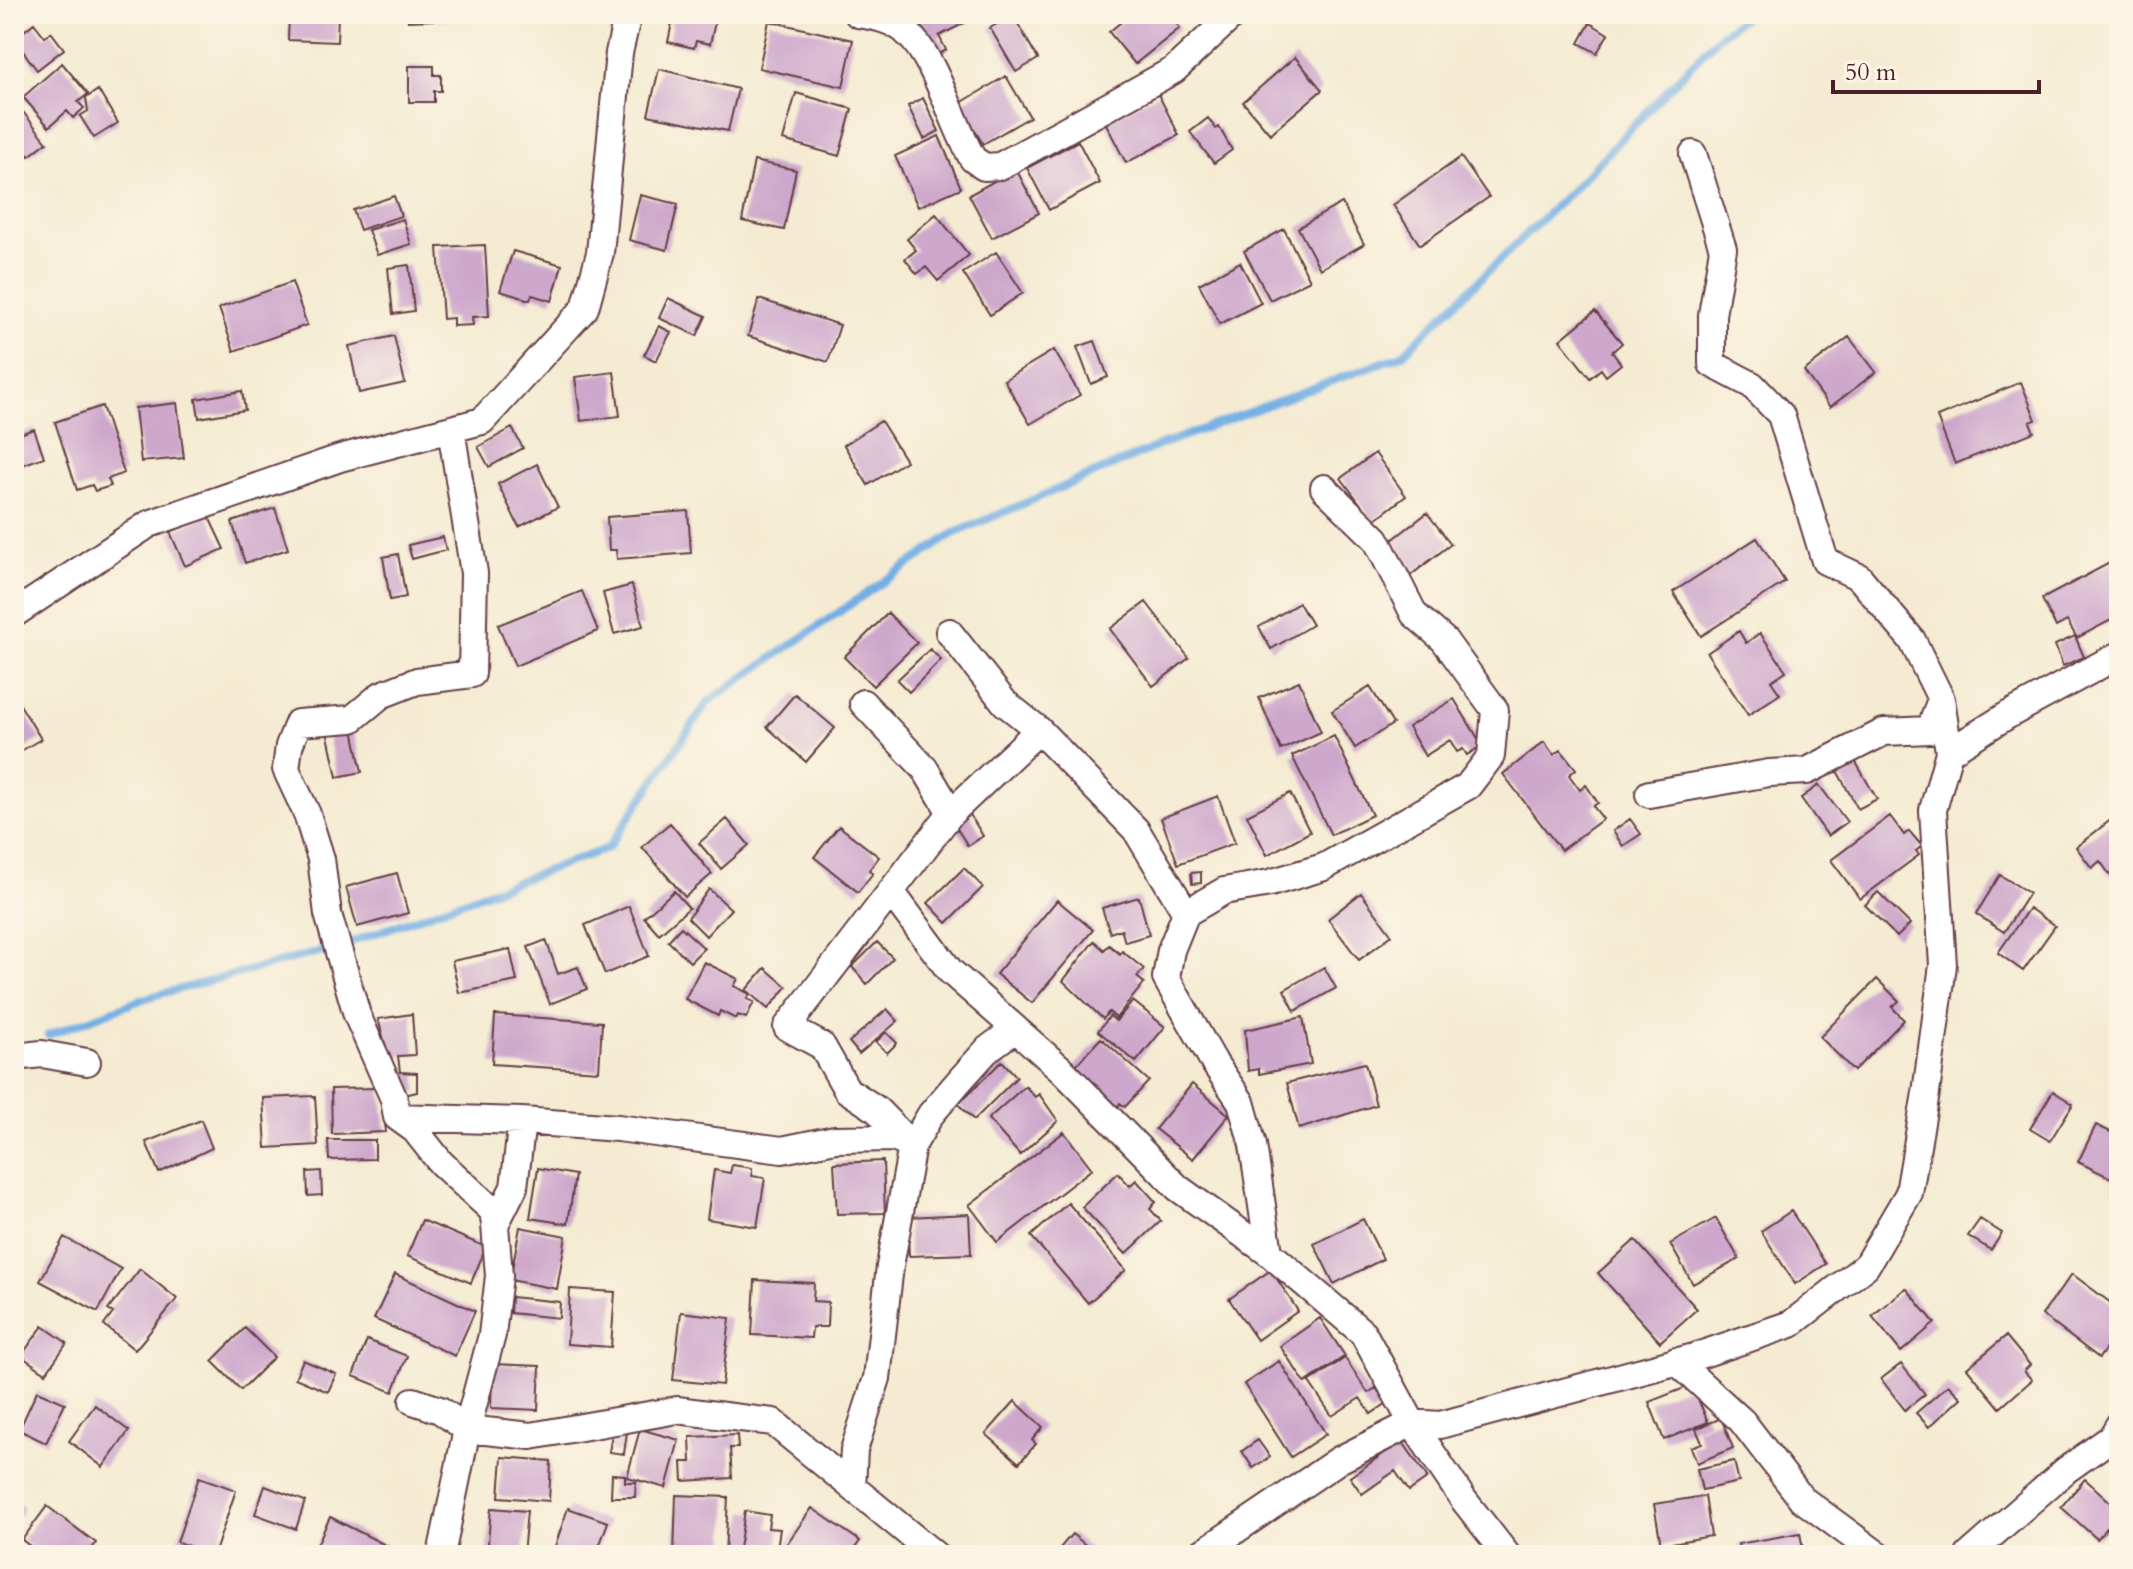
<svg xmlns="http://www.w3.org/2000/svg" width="2133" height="1569" viewBox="0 0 2133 1569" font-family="Cardo,serif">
  <rect width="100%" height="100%" fill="#fcf5e5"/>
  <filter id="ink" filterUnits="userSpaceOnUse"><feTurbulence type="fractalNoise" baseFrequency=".0125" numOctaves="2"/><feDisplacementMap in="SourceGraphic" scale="16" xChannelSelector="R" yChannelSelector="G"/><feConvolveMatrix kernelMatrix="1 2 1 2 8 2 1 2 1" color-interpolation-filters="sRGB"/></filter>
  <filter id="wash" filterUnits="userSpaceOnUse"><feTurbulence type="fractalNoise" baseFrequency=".006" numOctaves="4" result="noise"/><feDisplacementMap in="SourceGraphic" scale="32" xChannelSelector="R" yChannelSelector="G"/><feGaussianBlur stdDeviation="1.8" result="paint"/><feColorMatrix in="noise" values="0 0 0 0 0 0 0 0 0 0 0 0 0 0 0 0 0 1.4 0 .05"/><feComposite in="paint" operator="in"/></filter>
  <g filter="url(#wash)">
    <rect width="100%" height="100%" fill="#f4ebd2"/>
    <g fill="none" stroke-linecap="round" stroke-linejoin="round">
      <path stroke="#72aee4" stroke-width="8" d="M48 1035 146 998 338 947 608 848 708 702 953 534 1163 444 1402 355 1577 185 1721 34 1749 14"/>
    </g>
    <g id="blocks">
      <path fill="#cea8cc" d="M289 14H338L337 42 288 40Z
        M408 14H460V19L408 21Z
        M661 14H717L710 44 696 41 694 48 668 42 672 23 660 20Z
        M922 14H982L939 36 946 50 932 58 915 23 925 18Z
        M1131 14H1169L1180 28 1135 64 1109 32Z
        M1013 15 1038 59 1016 72 990 28Z
        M769 21 853 40 843 87 759 68Z
        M34 23 45 37 51 32 64 49 37 70 14 39Z
        M1590 23 1608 34 1597 53 1579 43Z
        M1295 57 1322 90 1270 134 1243 102Z
        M62 63 88 94 78 102 84 108 73 118 67 111 49 127 23 97Z
        M409 66H434V75H441V91H434V102H409Z
        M659 69 738 89 728 131 648 115Z
        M1006 76 1030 117 983 144 959 104Z
        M98 90 118 123 94 138 80 116 88 111 86 98Z
        M796 93 852 109 839 156 783 140Z
        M1158 94 1179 135 1126 163 1105 122Z
        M923 98 939 131 924 139 908 106Z
        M16 103 47 142 29 156 14 137Z
        M1208 118 1216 129 1219 127 1232 150 1214 163 1190 132Z
        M939 136 961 188 918 207 895 156Z
        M1078 141 1100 183 1049 210 1027 168Z
        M1461 157 1489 197 1420 245 1393 205Z
        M754 161 796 170 784 230 742 221Z
        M1016 169 1039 213 992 238 969 195Z
        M640 195 678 204 667 250 629 240Z
        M394 196 401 216 360 230 353 210Z
        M1342 203 1364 244 1320 269 1298 228Z
        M936 214 969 255 938 281 926 267 917 274 905 259 916 250 907 239Z
        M403 219 411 244 377 255 368 230Z
        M1284 229 1310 280 1270 300 1244 251Z
        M485 245 489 316 472 317 473 325 453 326V318L443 319 438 247Z
        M513 251 562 265 552 301 532 295 530 300 500 291Z
        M996 252 1023 293 990 315 963 273Z
        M1240 262 1261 303 1220 324 1199 284Z
        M409 265 414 311 393 314 388 268Z
        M292 282 307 325 234 351 219 308Z
        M668 298 706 316 697 336 659 318Z
        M759 299 840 325 828 362 748 336Z
        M1595 311 1622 343 1612 352 1621 364 1606 376 1601 369 1590 378 1560 340Z
        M659 326 671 332 656 361 644 355Z
        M394 336 405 383 359 393 349 346Z
        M1849 337 1876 372 1830 407 1804 371Z
        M1095 341 1108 377 1091 384 1077 347Z
        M1054 350 1080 395 1030 424 1004 380Z
        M614 372 620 416 581 421 575 377Z
        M2021 382 2036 420 2030 422 2034 432 1955 464 1937 417Z
        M242 391 245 410 199 418 196 399Z
        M177 403 184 458 141 462 135 408Z
        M102 406 124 473 108 479 111 486 95 491 92 485 77 490 55 422Z
        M881 421 906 461 868 485 844 445Z
        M512 428 523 448 489 467 478 447Z
        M34 429 44 457 14 468V436Z
        M1375 453 1406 496 1373 521 1341 478Z
        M537 464 558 507 519 527 498 484Z
        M275 508 288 549 245 563 232 522Z
        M688 511 691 553 617 559 616 550H609L607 517Z
        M1427 513 1451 544 1411 575 1387 544Z
        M208 515 224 549 185 566 170 532Z
        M443 537 446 550 412 559 408 545Z
        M1757 538 1785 582 1701 636 1673 592Z
        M398 554 406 597 390 600 383 557Z
        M2119 558V616L2077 638 2067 621 2056 627 2042 599Z
        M632 585 643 626 614 634 603 593Z
        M582 591 598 631 515 666 498 625Z
        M1146 602 1189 658 1153 686 1110 629Z
        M1299 603 1312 625 1271 649 1259 627Z
        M888 613 917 643 873 686 844 657Z
        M1739 631 1746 643 1760 633 1786 671 1771 681 1780 694 1748 715 1707 653Z
        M2075 636 2084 657 2063 666 2055 645Z
        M930 649 941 660 909 692 897 680Z
        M1299 681 1321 732 1281 750 1259 698Z
        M1370 687 1393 724 1355 748 1332 711Z
        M795 694 835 728 806 762 767 727Z
        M14 695 41 739 14 755Z
        M1454 699 1482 745 1467 755 1463 749 1457 752 1450 740 1425 756 1408 727Z
        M352 725 362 772 337 777 327 731Z
        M1334 736 1372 815 1331 835 1292 756Z
        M1544 742 1554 755 1561 750 1576 769 1569 775 1580 790 1586 785 1598 803 1593 806 1603 819 1561 850 1503 774Z
        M1854 759 1877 799 1858 809 1836 769Z
        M1819 785 1847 822 1828 836 1801 798Z
        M1290 793 1310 832 1267 855 1247 815Z
        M1218 796 1235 843 1178 864 1161 818Z
        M969 813 983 836 968 846 954 824Z
        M2117 815 2119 868 2110 875 2100 861 2092 868 2076 847Z
        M1890 816 1904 835 1909 831 1922 846 1916 851 1919 855 1860 899 1831 860Z
        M727 819 749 845 721 869 699 843Z
        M1630 819 1641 834 1623 846 1613 831Z
        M670 823 712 874 685 897 642 847Z
        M839 826 879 857 869 870 873 873 858 892 814 857Z
        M964 868 983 887 947 923 928 903Z
        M1201 872V883L1192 884 1191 873Z
        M397 873 408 913 357 927 346 887Z
        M2000 875 2029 893 2004 932 1976 914Z
        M709 889 731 909 706 936 688 918Z
        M674 891 689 908 659 934 644 917Z
        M1878 892 1910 924 1897 937 1865 905Z
        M1361 893 1392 935 1359 960 1328 919Z
        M1139 897 1149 935 1125 942 1121 929 1110 933 1102 908Z
        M1057 900 1093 930 1032 1003 996 974Z
        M629 906 649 956 605 974 585 925Z
        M2029 908 2055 926 2023 971 1998 953Z
        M681 927 704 948 690 962 668 941Z
        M546 940 558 974 578 967 587 989 550 1004 528 947Z
        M1094 941 1104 950 1109 945 1120 954 1122 951 1144 969 1137 977 1144 983 1116 1018 1109 1012 1103 1019 1063 981Z
        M877 942 893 958 867 984 852 967Z
        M510 949 517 981 459 993 452 961Z
        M704 962 738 979 734 986 750 994 747 999 754 1002 746 1018 738 1015 736 1019 720 1011 718 1016 685 999Z
        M1324 967 1336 988 1295 1011 1284 990Z
        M765 968 787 987 768 1009 746 990Z
        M1877 979 1899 1001 1892 1007 1904 1020 1854 1071 1820 1037Z
        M1133 1001 1165 1027 1136 1062 1098 1031 1110 1016 1116 1021Z
        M887 1009 898 1021 859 1054 849 1042Z
        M412 1014 415 1055 398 1056 400 1072 417 1073V1092L400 1096 378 1019Z
        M495 1015 602 1022 599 1071 492 1064Z
        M1303 1017 1311 1064 1259 1074V1069L1248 1071 1245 1030Z
        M886 1032 897 1043 887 1053 876 1042Z
        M1101 1038 1149 1081 1125 1107 1120 1103 1118 1107 1074 1067Z
        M1002 1061 1017 1077 974 1120 958 1104Z
        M1365 1063 1376 1105 1299 1129 1287 1083Z
        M1192 1084 1229 1115 1193 1159 1155 1129Z
        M1025 1086 1035 1097 1039 1094 1058 1121 1020 1155 988 1119Z
        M381 1088 386 1132 332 1134 331 1089Z
        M2053 1091 2073 1104 2050 1141 2030 1129Z
        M315 1096 318 1145 266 1148 263 1098Z
        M201 1120 212 1148 159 1173 146 1142Z
        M2096 1125 2119 1136 2117 1181 2078 1162Z
        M1064 1132 1092 1169 997 1242 969 1205Z
        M328 1140H375V1159L329 1160Z
        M883 1161 885 1213 837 1214 834 1163Z
        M732 1165 752 1168V1176L765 1178 757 1227 707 1219 714 1170 730 1173Z
        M538 1168 575 1175 568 1224 530 1218Z
        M321 1171 322 1195 308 1196 307 1172Z
        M1118 1173 1130 1186 1136 1180 1156 1202 1150 1209 1161 1221 1126 1254 1082 1207Z
        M1068 1203 1126 1270 1088 1303 1031 1236Z
        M1791 1211 1826 1264 1795 1284 1761 1231Z
        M969 1214 971 1254 909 1256 907 1217Z
        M1716 1218 1739 1259 1693 1284 1670 1244Z
        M1363 1219 1383 1259 1334 1284 1314 1244Z
        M1980 1219 2002 1233 1991 1250 1968 1236Z
        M422 1220 486 1247 471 1283 407 1256Z
        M520 1227 566 1236 557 1289 510 1280Z
        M64 1237 121 1269 98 1312 40 1281Z
        M1635 1240 1697 1309 1660 1342 1598 1273Z
        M140 1269 177 1299 135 1350 104 1325 113 1313 108 1310Z
        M1271 1270 1298 1311 1257 1340 1229 1299Z
        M395 1274 475 1311 455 1356 374 1319Z
        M2072 1274 2119 1309 2116 1353 2107 1347 2099 1358 2042 1315Z
        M755 1280 814 1283 813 1301 828 1302 827 1327H812L811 1338 752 1335Z
        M1906 1288 1935 1323 1901 1352 1872 1316Z
        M570 1289 615 1292 611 1347 567 1344Z
        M511 1297 560 1302 559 1318 510 1313Z
        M681 1312 730 1318 722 1385 673 1380Z
        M1320 1318 1345 1356 1305 1383 1280 1346Z
        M43 1326 67 1343 46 1373 21 1356Z
        M245 1328 274 1357 241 1390 212 1361Z
        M2006 1336 2030 1365 2024 1371 2032 1380 2000 1408 1967 1368Z
        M367 1340 407 1356 393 1392 353 1376Z
        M1345 1358 1368 1393 1376 1388 1387 1403 1371 1414 1360 1398 1332 1416 1309 1382Z
        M303 1360 336 1374 328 1392 295 1378Z
        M1279 1361 1326 1434 1291 1457 1244 1384Z
        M492 1364 540 1366 538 1410 491 1408Z
        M1901 1364 1925 1394 1905 1410 1881 1379Z
        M1692 1385 1708 1422 1664 1440 1649 1402Z
        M1948 1385 1961 1398 1929 1427 1916 1413Z
        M37 1391 65 1403 46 1443 19 1430Z
        M1015 1401 1043 1427 1032 1440 1036 1444 1019 1463 986 1434Z
        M95 1405 129 1431 103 1467 69 1441Z
        M1721 1418 1733 1448 1697 1463 1691 1447 1702 1443 1696 1429Z
        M613 1429 627 1432 624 1454 609 1452Z
        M640 1429 679 1440 666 1488 627 1477Z
        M737 1435 738 1448H730L732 1478 683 1481 682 1462H691L690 1437Z
        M1258 1440 1270 1457 1253 1468 1242 1451Z
        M1402 1441 1428 1478 1409 1491 1395 1471 1362 1494 1350 1477Z
        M502 1457 551 1461 549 1501 499 1497Z
        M1734 1461 1739 1482 1702 1490 1697 1469Z
        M612 1474 625 1475V1482H636L635 1497H611Z
        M199 1477 236 1490 214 1555 177 1542Z
        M2085 1479 2119 1510V1515L2097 1539 2061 1507Z
        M265 1486 305 1501 296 1529 255 1514Z
        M676 1495 728 1497 725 1555H674Z
        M1705 1496 1711 1536 1661 1545 1654 1504Z
        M14 1503 24 1507 20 1516 14 1513Z
        M47 1506 96 1543 87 1555H42L22 1540Z
        M491 1508 527 1511 523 1555H487Z
        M568 1508 608 1522 596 1555H552Z
        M812 1508 860 1541 850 1555H801L786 1545Z
        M745 1511 770 1515 768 1528 780 1529 776 1555H738Z
        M330 1517 405 1555H312Z
        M1800 1533 1804 1555H1740L1738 1544Z
        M1072 1534 1098 1555H1054Z"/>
    </g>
  </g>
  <g filter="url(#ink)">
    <use href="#blocks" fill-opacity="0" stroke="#643e44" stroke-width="2"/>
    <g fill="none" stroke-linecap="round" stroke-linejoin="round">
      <defs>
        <path id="minor" d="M858 14C874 16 893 20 905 31 936 57 952 124 973 159L984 167 1000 166 1174 70 1234 14
          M1693 154 1723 249 1712 315V364L1752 385 1781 415 1825 561 1859 577 1912 640 1941 699 1949 752
          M14 614 149 524 340 458 482 421 585 308 600 253 619 53 628 14
          M949 632 1005 703 1039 730
          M863 703 925 769 951 813 787 1027 822 1046 847 1090 876 1109 912 1146
          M1649 794 1769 773 1807 771 1884 732 1930 730 1941 699
          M951 813 1039 730 1136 830 1186 913
          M892 893 950 971 1061 1069 1178 1188 1269 1253 1363 1333 1412 1423 1463 1499 1507 1555
          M14 1057 42 1054 87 1062
          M397 1117 415 1130 441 1163 493 1211 495 1225
          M522 1121 618 1128 782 1150 835 1139 894 1138 912 1146
          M1269 1253 1253 1145 1241 1102 1215 1064 1166 978 1171 950 1186 913 1224 891 1270 883 1324 867 1468 786 1491 756 1495 710 1444 640 1414 614 1376 539 1324 488
          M1676 1361 1742 1421 1802 1499 1878 1555
          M413 1401 440 1410 467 1429 492 1335 499 1276 495 1225 514 1187 522 1121 397 1117 394 1099 357 1015 328 914 321 859 307 814 286 769 289 746 298 723 352 719 381 695 417 681 472 674 474 573 451 429
          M852 1487 854 1450 877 1378 890 1266 912 1146 931 1114 960 1080 988 1049 1015 1029
          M441 1555 467 1429 531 1436 677 1410 773 1422 935 1555
          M1199 1555 1339 1460 1412 1423 1440 1425 1694 1357 1791 1324 1866 1266 1909 1193 1926 1093 1943 965 1933 810 1949 752 2008 715 2119 655
          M1969 1555 2066 1470 2111 1438 2119 1425"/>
      </defs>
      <use href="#minor" stroke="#643e44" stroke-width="30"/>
      <use href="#minor" stroke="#fff" stroke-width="26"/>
    </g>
  </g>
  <rect width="2133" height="1569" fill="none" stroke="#fcf5e5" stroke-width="48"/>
  <path d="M1833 80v12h206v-12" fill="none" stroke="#4a1f2b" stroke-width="4"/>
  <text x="1845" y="80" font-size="24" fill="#4a1f2b" stroke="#fcf5e5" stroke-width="6" paint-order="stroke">50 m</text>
</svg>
